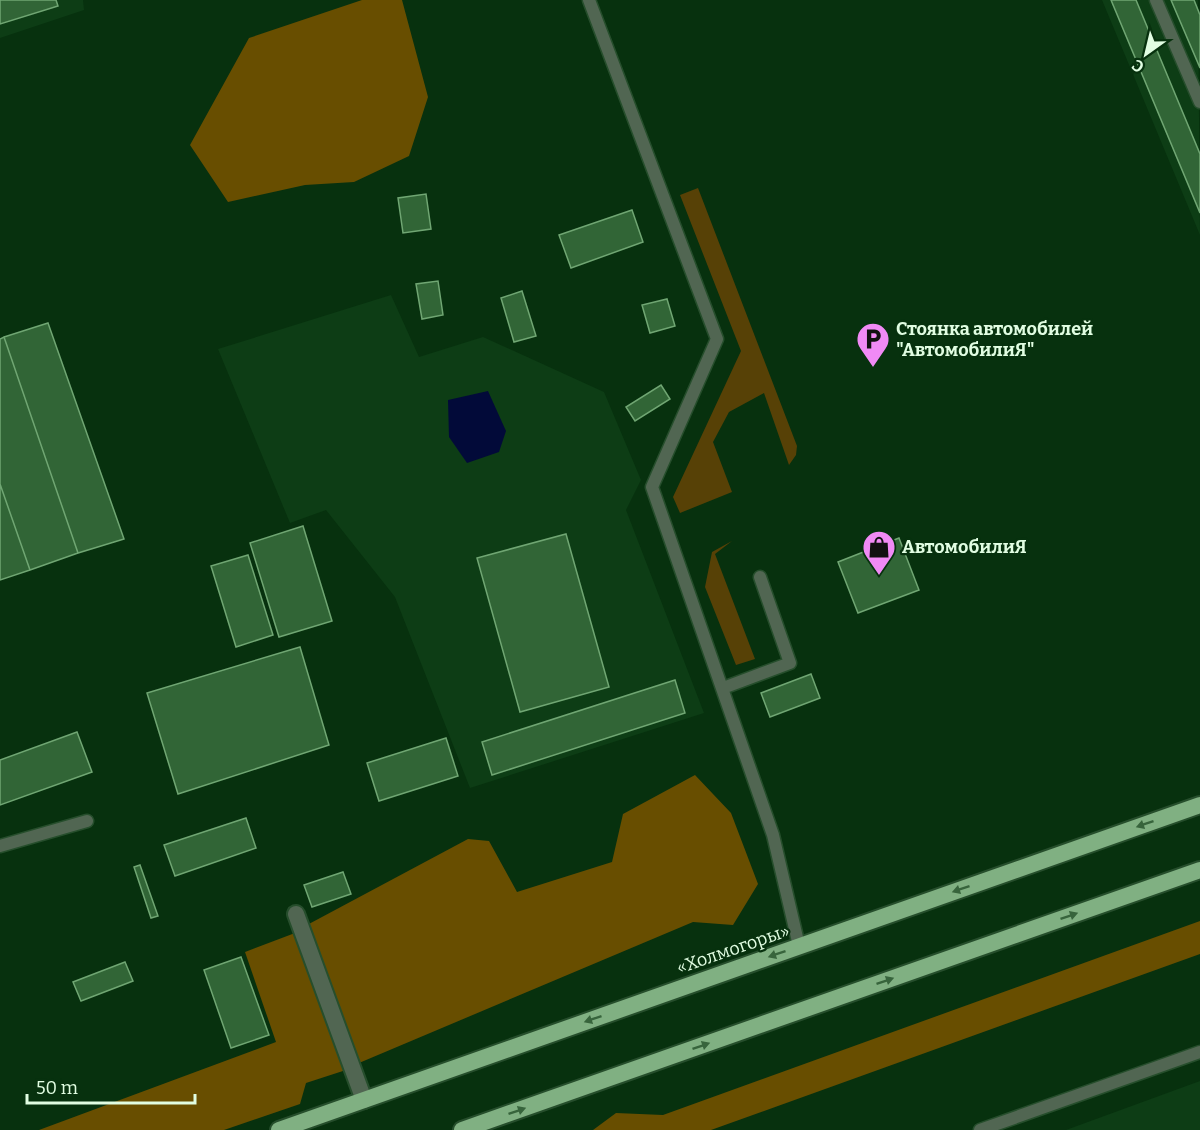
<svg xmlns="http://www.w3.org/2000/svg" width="1200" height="1130" viewBox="0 0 1200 1130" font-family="Bitter,serif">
  <rect width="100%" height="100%" fill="#07310e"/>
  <path fill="#0d3d15" d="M0 0H83L84 10 0 38Z
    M1102 0H1198L1200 235Z
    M391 295 419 357 483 337 604 392 641 480 626 510 704 713 470 788 395 597 326 510 290 523 218 349Z
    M1200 1081V1130H1066Z"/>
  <path fill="#574106" d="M698 188 797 446 796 455 789 465 764 393 729 412 713 442 732 492 680 513 673 497 741 351 680 195Z
    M732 541 715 554 755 659 736 665 705 587 712 552Z"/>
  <path fill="#684e00" d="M362 0H402L428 97 409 156 354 182 305 185 228 202 190 145 249 38Z
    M695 775 731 813 758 884 733 925 693 922 359 1063 307 925 468 839 489 841 517 892 612 862 623 814Z
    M1200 921V954L711 1130H593L616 1113 663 1115Z
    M295 933 346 1070 306 1083 300 1104 224 1130H39L276 1042 245 952Z"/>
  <path fill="#020a39" d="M488 391 506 431 499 452 467 463 449 437 448 400Z"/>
  <path fill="#316536" stroke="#70a673" stroke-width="1.5" d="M0 0H56L58 6 0 24Z
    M1111 0H1136L1200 154V213Z
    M1171 0H1194L1200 15V68Z
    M426 194 431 229 403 233 398 198Z
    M632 210 643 242 571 268 559 235Z
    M438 281 443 315 422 319 416 284Z
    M522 291 536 336 514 342 501 298Z
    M667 299 675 326 650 333 642 305Z
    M48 323 124 539 78 553 4 337Z
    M4 337 78 553 30 570 0 484V339Z
    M661 385 670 399 635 421 626 407Z
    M0 484 30 570 0 580Z
    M303 526 332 621 279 637 250 543Z
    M566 534 609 687 520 712 477 558Z
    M899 538 919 590 858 613 838 562Z
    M248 555 273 635 236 647 211 566Z
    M300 647 329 745 178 794 147 693Z
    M811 674 820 698 770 717 761 693Z
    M675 680 685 713 492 775 482 742Z
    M77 732 92 772 0 805V760Z
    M446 738 458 776 379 801 367 763Z
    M246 818 256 848 175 876 164 845Z
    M140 865 158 916 151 918 134 867Z
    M343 872 351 894 312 907 304 885Z
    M241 957 269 1035 231 1048 204 970Z
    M125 962 133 981 81 1001 73 982Z"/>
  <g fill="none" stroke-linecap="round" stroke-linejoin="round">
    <defs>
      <path id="service" d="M589 0 717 339 652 487 773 835 799 946
        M1156 0 1200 102
        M723 688 790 663 760 577
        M0 846 87 821
        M980 1130 1200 1052"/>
      <path id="minor" d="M296 914 364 1100"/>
      <path id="trunk" d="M279 1130 1200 805
        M462 1130 1200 870"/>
    </defs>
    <use href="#service" stroke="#264e2c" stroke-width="15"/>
    <use href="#minor" stroke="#264e2c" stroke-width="20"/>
    <use href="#trunk" stroke="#264e2c" stroke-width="20"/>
    <use href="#service" stroke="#516652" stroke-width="12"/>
    <use href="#minor" stroke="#516652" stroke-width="16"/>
    <use href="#trunk" stroke="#80b082" stroke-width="16"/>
  </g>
  <defs><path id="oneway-solid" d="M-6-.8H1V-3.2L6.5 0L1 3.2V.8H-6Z" transform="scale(1.5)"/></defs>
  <g fill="#37643c">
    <use href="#oneway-solid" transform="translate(1145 824) rotate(161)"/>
    <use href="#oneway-solid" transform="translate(961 889) rotate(161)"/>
    <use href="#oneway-solid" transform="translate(1069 916) rotate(-19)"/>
    <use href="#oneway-solid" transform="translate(777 954) rotate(161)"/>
    <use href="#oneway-solid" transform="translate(885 981) rotate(-19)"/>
    <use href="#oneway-solid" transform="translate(593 1019) rotate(161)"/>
    <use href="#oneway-solid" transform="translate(701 1046) rotate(-19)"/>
    <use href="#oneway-solid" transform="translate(517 1111) rotate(-19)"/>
  </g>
  <defs>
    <symbol id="parking-pin" viewBox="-11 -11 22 30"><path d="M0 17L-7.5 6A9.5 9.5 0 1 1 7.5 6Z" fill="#f18af5" stroke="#07310e"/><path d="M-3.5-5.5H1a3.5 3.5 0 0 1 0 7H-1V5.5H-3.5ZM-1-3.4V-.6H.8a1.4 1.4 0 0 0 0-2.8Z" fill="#111"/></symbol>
    <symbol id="shop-pin" viewBox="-11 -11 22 30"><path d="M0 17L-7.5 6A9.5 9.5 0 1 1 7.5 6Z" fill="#f18af5" stroke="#07310e"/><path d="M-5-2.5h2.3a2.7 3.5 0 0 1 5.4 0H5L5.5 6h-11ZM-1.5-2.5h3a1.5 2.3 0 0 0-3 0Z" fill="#111"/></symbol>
  </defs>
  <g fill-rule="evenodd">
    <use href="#parking-pin" x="854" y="320" width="38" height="52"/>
    <use href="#shop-pin" x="860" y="528" width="38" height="52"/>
  </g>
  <g text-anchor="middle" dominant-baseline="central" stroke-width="4.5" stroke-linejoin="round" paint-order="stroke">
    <g font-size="18" font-weight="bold" fill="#e1fde2" stroke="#07310e" text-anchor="start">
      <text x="896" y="329">Стоянка автомобилей<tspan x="896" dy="21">"АвтомобилиЯ"</tspan></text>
      <text x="902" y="547">АвтомобилиЯ</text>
    </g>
    <g font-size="18" fill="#e1fde2" stroke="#07310e">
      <text transform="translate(733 949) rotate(-19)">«Холмогоры»</text>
    </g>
  </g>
  <g transform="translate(1146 54) rotate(214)" stroke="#07310e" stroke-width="4.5" paint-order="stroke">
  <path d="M0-4.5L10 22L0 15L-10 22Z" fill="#e1fde2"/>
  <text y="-9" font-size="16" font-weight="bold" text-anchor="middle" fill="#e1fde2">С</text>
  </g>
  <path d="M27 1094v9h168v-9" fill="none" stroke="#e1fde2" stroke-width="3"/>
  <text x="36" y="1094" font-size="18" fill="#e1fde2" stroke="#07310e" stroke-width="4.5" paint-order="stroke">50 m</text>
</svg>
